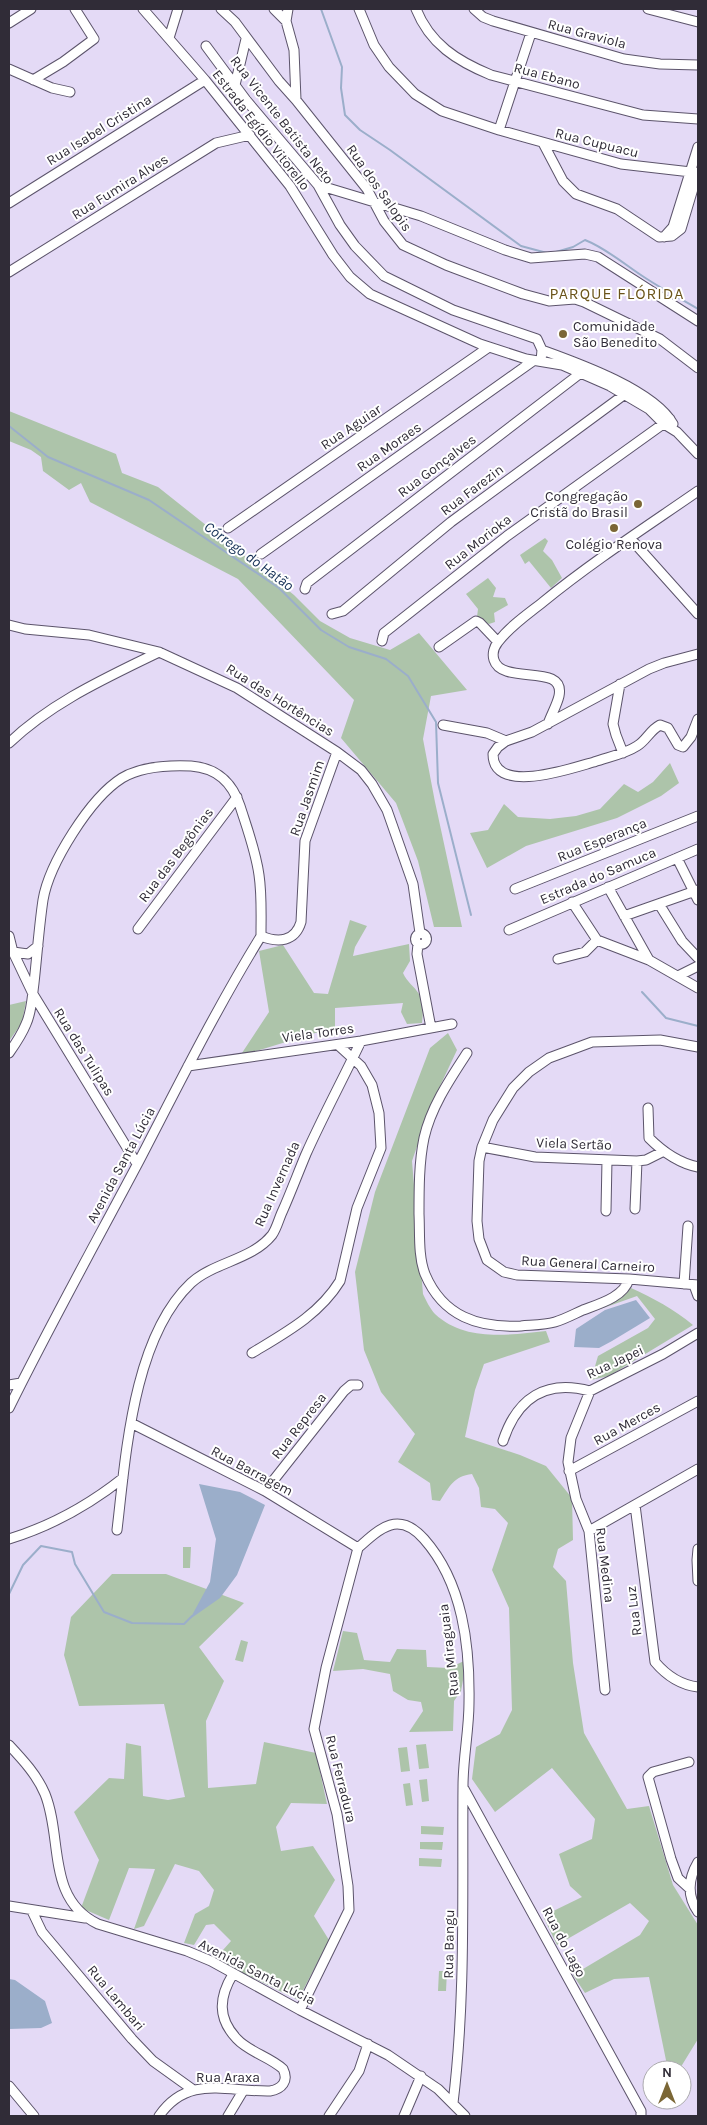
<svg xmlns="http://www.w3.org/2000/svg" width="707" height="2125" viewBox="0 0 707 2125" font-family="Karla,sans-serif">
  <rect width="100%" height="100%" fill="#e4daf6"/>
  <path fill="#adc4aa" d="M9 411 116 454 122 473 158 487 294 595 320 621 350 638 390 650 419 633 467 690 431 696 423 739 435 802 462 927H434L418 861 396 803 341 738 354 700 238 579 90 502 81 483 69 490 43 471 41 457 31 450 9 441Z
    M545 538 548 541 543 551 552 560 562 578 551 588 529 561 525 564 520 555Z
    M488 578 496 588 493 597 505 598 508 605 494 613 495 622 489 624 477 617 478 609 466 594Z
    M670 763 679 783 661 796 617 818 526 846 487 868 470 833 488 830 504 804 518 817 550 819 576 816 600 809 624 784 638 792 653 782Z
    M350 920 367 926 355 947 353 956 409 944 410 961 403 973C407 982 414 986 419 994 424 1002 423 1014 422 1023L407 1024 401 1012 403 1003 335 1008V1027L240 1056 269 1012 259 951 283 945 314 993 328 994Z
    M26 1001 22 1023 9 1041V1005Z
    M448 1033 457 1050 432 1103 412 1161 423 1294C426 1300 430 1309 435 1314 465 1342 509 1335 546 1331L550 1342 484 1364 475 1390 465 1437 520 1455 546 1466 572 1498 573 1540 558 1549 553 1567 566 1581 573 1663 584 1733 627 1809 649 1806 673 1885 698 1925V2039L679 2070H668L649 1977 614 1979 585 1993 573 1975 640 1935 649 1921 630 1903 557 1945 543 1916 582 1897 570 1886 559 1854 592 1839 595 1819 552 1768 495 1812 472 1779 476 1747 500 1734 512 1710 509 1608 492 1570 508 1523 495 1509 481 1507 479 1488 472 1474C454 1476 449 1487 440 1501L432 1500 430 1483 398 1462 415 1434 381 1392 364 1350 355 1272 375 1192 430 1048Z
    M631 1288C653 1298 674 1309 693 1325L609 1376 591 1380 598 1356 648 1328 655 1319 637 1296 592 1312Z
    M183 1547H191L190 1568H183Z
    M112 1574H166L244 1603 199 1647 224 1681 206 1721 208 1788 256 1784 264 1742 316 1753 327 1804 291 1803 276 1827 281 1851 313 1846 335 1880 314 1916 329 1940 298 2000 215 1959 231 1941 214 1924 206 1925 194 1945 184 1943 195 1914 209 1906 214 1890 199 1871 175 1864 144 1926 134 1929 155 1869 129 1868 109 1920 81 1908 99 1860 74 1812 109 1778 124 1779 126 1743 141 1746 143 1796 168 1800 185 1797 164 1704 79 1706 64 1655 71 1617Z
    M343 1631 357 1633 364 1660 390 1662 397 1649 426 1650 427 1667 449 1668 464 1661 463 1680 461 1691 454 1701 453 1731 409 1732 423 1711 421 1702 408 1700 393 1691 390 1674 363 1669 333 1671Z
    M241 1640 248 1642 243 1662 235 1660Z
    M426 1744 429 1768 419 1769 416 1745Z
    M407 1747 410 1771 401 1772 398 1748Z
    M427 1779 429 1801 422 1802 419 1780Z
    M410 1783 413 1805 406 1806 403 1784Z
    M421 1826 444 1827 443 1835 421 1834Z
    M420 1842H443L442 1850 420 1849Z
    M419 1858 442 1859 441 1867 419 1866Z
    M439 1971H447L446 1991H438Z"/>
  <path fill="#9baeca" d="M636 1300 650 1318 612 1341 599 1348 574 1347 576 1329 605 1310Z
    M199 1484 240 1492 265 1505 237 1575 220 1598 190 1619 210 1582 216 1539Z
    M9 1979 15 1980 45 2001 52 2023 41 2028 9 2029Z"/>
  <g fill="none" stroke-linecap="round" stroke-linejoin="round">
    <path stroke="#9baeca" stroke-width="2" d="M321 9 342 67 341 88 345 115 360 130 390 150 521 246 547 253
      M556 252 573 247 585 240C608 249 626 266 647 279 664 290 681 299 698 309
      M9 426 48 457 149 500 279 588 321 630 349 647 386 659 408 676 436 722 438 783 471 915
      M642 992 666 1018 698 1026
      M9 1594 23 1565 41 1546 72 1552 75 1564 104 1612 132 1623 184 1624 192 1616"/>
    <defs>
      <path id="minor" d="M143 9 205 80 290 186 333 255 350 277 370 294 480 344 526 359 562 365 610 386 649 409 664 424 677 432 698 454
        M221 9 235 22 279 81 296 100 367 189 384 221 403 245 446 265 523 294 549 301 575 299 584 302 660 339 698 368
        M274 9 286 21
        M288 9 286 21 294 50 296 100
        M359 9 374 45 389 67 415 94 442 111 499 130 621 164 691 172
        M416 9C430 44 457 61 491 75L643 115 698 119
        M474 9 483 17 493 21 624 59 660 64 698 65
        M648 9 698 22
        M9 23 31 9
        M169 38 178 9
        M206 46 246 100 318 185 340 225 355 246 384 276 453 310 537 339 542 350 541 361
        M9 69 52 88 70 92
        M33 80 63 62 94 39 75 9
        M235 85 246 39
        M499 130 531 33
        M543 143 563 181 576 194 617 209 659 237 672 236 681 229 698 172
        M318 185 421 216 505 250 531 258 585 254 598 257 698 321
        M9 203 205 80
        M664 237 673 227 698 147
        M9 272 216 143 250 135
        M542 350C578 363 654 390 673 424
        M228 528 489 347
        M630 538 698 614
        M261 554 533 361
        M305 589 307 583 582 372 586 367
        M332 614 343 611 451 522 625 394 629 388
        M9 625 25 629 89 635 159 652 237 688 337 752 361 770 372 784 387 810 413 884 420 933
        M382 641 384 633 507 536 670 419
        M439 647 476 621 480 623 498 642
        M620 684 613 724 616 735 623 753
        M548 724C551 715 557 705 559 696 566 662 502 686 494 660 492 654 494 647 498 642 510 626 528 614 543 602 592 562 646 527 698 491
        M443 725 487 733 506 741 532 732 649 669 664 663 698 654
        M506 741 498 747 493 754C493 796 572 768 594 762 608 757 625 754 637 746 646 741 650 730 660 725L668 728 678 745 683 747 691 737 698 719
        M9 743C52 702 106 678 159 652
        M677 858 698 900
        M608 887 649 960
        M515 889 698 816
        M572 902 597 940
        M659 904 682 941 698 958
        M624 916 698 890
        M138 929 237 797
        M509 930 698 849
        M415.5 939a5.5 5.5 0 1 1 11 0a5.5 5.5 0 1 1-11 0Z
        M9 936 13 952 33 994 137 1164
        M261 936C278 943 295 942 301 922L305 841 337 752
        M597 940 649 960 698 988
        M418 944 417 954 431 1028
        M13 952 28 954 38 946
        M558 959 585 952 597 940
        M678 976 698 966
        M698 1047 660 1040 592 1042 549 1058 529 1072 513 1088 493 1120 482 1147 479 1161 477 1221 479 1239 487 1260 504 1272 517 1275 629 1279 698 1285
        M9 1053C16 1043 22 1034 26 1024 32 1011 32 997 34 983 37 956 39 927 43 900 49 864 90 798 122 778 142 766 168 765 191 766 217 768 232 782 240 806 247 828 256 852 259 875 262 895 261 915 261 936
        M467 1053C450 1079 431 1107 424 1138 419 1162 419 1189 419 1214 420 1233 418 1256 425 1274 443 1317 479 1328 521 1326 532 1325 545 1325 555 1322 565 1319 574 1314 583 1310 599 1304 624 1297 629 1279
        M188 1066 361 1041 452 1024
        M648 1108 649 1138C663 1152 678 1163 698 1167
        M482 1147 535 1157 637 1161 646 1160 664 1151
        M635 1209 637 1161
        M606 1211 607 1160
        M684 1284 688 1226
        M694 1285 698 1296
        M252 1353C285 1333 319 1315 340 1281L357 1208 381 1148 379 1113 372 1085 361 1066 338 1045
        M9 1385 21 1383
        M590 1391 571 1438 568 1462 576 1499 589 1531 605 1690
        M9 1408C50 1325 95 1244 138 1163 178 1086 216 1009 261 936
        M131 1423 265 1491 358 1548
        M503 1441C517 1398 546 1379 590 1391L663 1354 698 1333
        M569 1471 698 1401
        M265 1491 344 1391 351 1385H358
        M635 1505 655 1662C666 1675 681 1685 698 1687
        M117 1530C126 1454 133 1338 191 1283 214 1262 252 1260 272 1235 277 1228 279 1218 283 1210 291 1192 298 1173 306 1154 323 1116 343 1079 361 1041
        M589 1531 698 1469
        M9 1539C51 1526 89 1505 123 1478
        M358 1548C381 1527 399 1511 424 1539 463 1583 470 1646 469 1703 469 1730 463 1758 463 1786 462 1891 466 1997 453 2103
        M698 1549 697 1560 698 1581
        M9 1745C23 1760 37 1775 45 1794 63 1839 46 1899 98 1924L187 1951 211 1961 300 2010 388 2055 438 2089 465 2116
        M689 1762 653 1772 648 1777 671 1859 678 1878 690 1889
        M464 1789 641 2111V2116
        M698 1862C688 1879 687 1896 698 1912
        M9 1906 85 1918
        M32 1911 42 1932 132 2039 153 2061 192 2089
        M300 2010 349 1910 348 1886 337 1814 314 1729 326 1668 358 1548
        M9 2086 34 2116
        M159 2116C188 2074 226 2092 270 2091 282 2089 289 2081 283 2069 270 2057 249 2052 237 2039 217 2018 219 1997 233 1974
        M228 2116 243 2091
        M329 2116 359 2071 368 2044
        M404 2116 421 2076"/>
    </defs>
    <use href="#minor" stroke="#5c546b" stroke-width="11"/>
    <use href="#minor" stroke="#fff" stroke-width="9"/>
  </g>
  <g fill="#7b6736" stroke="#fff" stroke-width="2">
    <circle cx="563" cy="334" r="5"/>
    <circle cx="638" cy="504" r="5"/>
    <circle cx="614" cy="528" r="5"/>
  </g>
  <g text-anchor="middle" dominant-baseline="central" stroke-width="4" stroke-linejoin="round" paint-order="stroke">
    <g font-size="14" fill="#302c37" stroke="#fff">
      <text transform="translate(587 34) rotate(15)">Rua Graviola</text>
      <text transform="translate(547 76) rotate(15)">Rua Ebano</text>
      <text transform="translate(282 120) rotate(52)">Rua Vicente Batista Neto</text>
      <text transform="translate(99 130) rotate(-32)">Rua Isabel Cristina</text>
      <text transform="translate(261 130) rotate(52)">Estrada Egídio Vitorello</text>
      <text transform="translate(597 143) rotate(14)">Rua Cupuacu</text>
      <text transform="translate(120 187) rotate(-32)">Rua Fumira Alves</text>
      <text transform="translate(379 188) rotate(55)">Rua dos Salopis</text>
      <text transform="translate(351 427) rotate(-34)">Rua Aguiar</text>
      <text transform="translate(389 447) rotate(-35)">Rua Moraes</text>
      <text transform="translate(437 466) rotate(-37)">Rua Gonçalves</text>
      <text transform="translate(472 490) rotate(-37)">Rua Farezin</text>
      <text transform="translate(478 542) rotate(-38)">Rua Morioka</text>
      <text transform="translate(280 700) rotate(32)">Rua das Hortências</text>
      <text transform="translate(307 798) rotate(-71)">Rua Jasmim</text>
      <text transform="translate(602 840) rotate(-22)">Rua Esperança</text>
      <text transform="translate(176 855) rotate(-53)">Rua das Begônias</text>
      <text transform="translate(598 876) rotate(-23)">Estrada do Samuca</text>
      <text transform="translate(318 1033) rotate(-8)">Viela Torres</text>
      <text transform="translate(84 1052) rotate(58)">Rua das Tulipas</text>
      <text transform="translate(574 1144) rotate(2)">Viela Sertão</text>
      <text transform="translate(121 1165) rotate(-62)">Avenida Santa Lúcia</text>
      <text transform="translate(277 1184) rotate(-66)">Rua Invernada</text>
      <text transform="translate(588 1264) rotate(3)">Rua General Carneiro</text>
      <text transform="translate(615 1362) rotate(-25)">Rua Japei</text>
      <text transform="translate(627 1424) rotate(-29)">Rua Merces</text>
      <text transform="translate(299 1426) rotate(-52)">Rua Represa</text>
      <text transform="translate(252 1471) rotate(28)">Rua Barragem</text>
      <text transform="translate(605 1565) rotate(83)">Rua Medina</text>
      <text transform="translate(634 1611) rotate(-97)">Rua Luz</text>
      <text transform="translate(449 1650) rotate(-97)">Rua Miraguaia</text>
      <text transform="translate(341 1779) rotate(76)">Rua Ferradura</text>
      <text transform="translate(564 1942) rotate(62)">Rua do Lago</text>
      <text transform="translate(449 1944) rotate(-89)">Rua Bangu</text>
      <text transform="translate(257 1972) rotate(27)">Avenida Santa Lúcia</text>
      <text transform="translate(116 1998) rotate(50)">Rua Lambari</text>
      <text x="228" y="2077">Rua Araxa</text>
    </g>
    <g font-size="14" fill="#302c37" stroke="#fff" text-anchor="start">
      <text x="573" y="326">Comunidade<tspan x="573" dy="16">São Benedito</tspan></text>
      <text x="628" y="496" text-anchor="end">Congregação<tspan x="628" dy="16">Cristã do Brasil</tspan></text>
      <text x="614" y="544" text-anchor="middle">Colégio Renova</text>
    </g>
    <g font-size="15" font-style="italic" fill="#142f55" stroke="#fff">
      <text transform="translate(249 556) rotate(36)">Córrego do Hatão</text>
    </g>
    <g font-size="16" letter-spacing="1" fill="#6b541a" stroke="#fff">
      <text x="617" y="293">PARQUE FLÓRIDA</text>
    </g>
  </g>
  <rect width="707" height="2125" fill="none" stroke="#302c37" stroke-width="20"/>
  <g transform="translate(667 2085)"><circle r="24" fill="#ffffff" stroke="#acabaf"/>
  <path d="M0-4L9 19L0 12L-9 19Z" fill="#7b6736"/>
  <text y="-8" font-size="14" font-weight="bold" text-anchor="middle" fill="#302c37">N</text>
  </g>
</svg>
